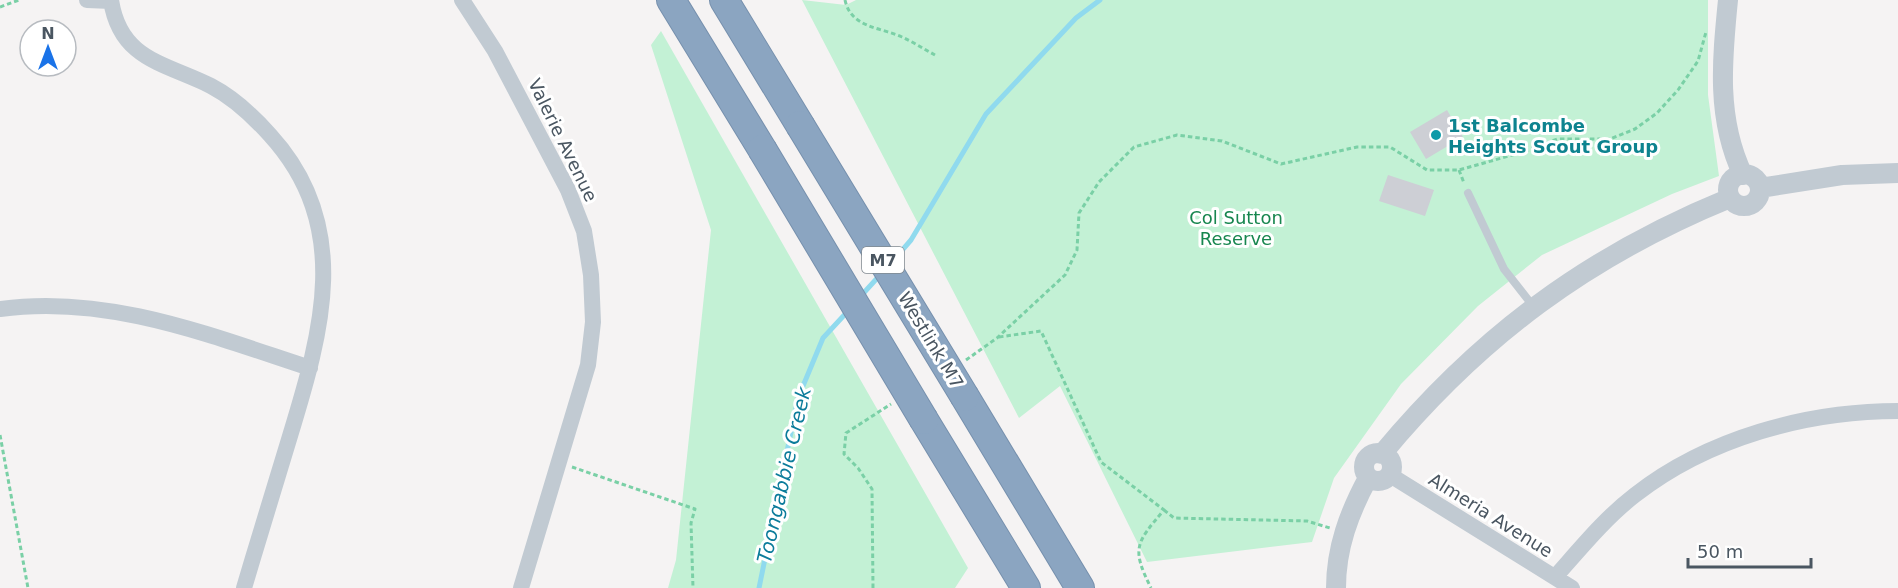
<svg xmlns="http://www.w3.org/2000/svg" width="1898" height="588" viewBox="0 0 1898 588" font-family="'DejaVu Sans',sans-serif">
  <rect width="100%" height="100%" fill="#f5f3f3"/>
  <path fill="#c3f1d5" d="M802 0 846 5 856 0H1708V95L1719 176 1672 194 1542 255 1478 306 1401 384 1334 478 1312 542 1147 562 1060 386 1019 418Z
    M661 31 968 568 955 588H668L676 560 711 230 651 45Z"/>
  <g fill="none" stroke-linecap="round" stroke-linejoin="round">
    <path stroke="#90daee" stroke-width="5" d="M892 262 911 240 986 114 1076 18 1100 0
      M860 297 880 275
      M759 588 798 398 823 338 848 311"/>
  </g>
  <path fill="#cdcfd5" d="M1447 110 1463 137 1426 159 1410 132Z
    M1388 175 1434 190 1425 216 1379 201Z"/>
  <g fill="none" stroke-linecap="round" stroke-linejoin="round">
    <defs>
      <path id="motorway" d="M671 0 762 149
        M724 0 800 125
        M965 397 1080 588
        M924 420 1026 588"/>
    </defs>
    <use href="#motorway" stroke="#7690ad" stroke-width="30"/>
    <path stroke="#7ad0a6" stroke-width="3" stroke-dasharray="4.5 3" stroke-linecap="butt" d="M845 0C851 28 880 27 902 37 913 42 924 49 935 55
      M0 7 19 0
      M1459 170 1464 183
      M999 337 1041 331 1101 462 1164 510C1136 543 1131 548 1151 588
      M966 360 997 338 1065 275 1077 250 1079 213 1099 182 1134 147 1177 135 1222 141 1281 164 1357 147H1390L1427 170H1459L1523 152 1557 139H1610L1635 129 1657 113 1678 90 1698 61 1706 32
      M0 435 28 588
      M572 467 695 509 691 523 693 588
      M1164 510 1174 518 1307 521 1330 528
      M873 588 872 489 858 468 844 454 846 433 891 404"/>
    <path stroke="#c1cad2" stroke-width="8" d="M1468 193 1504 269 1533 306"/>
    <path stroke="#c1cad2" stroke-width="16" d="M87 0 111 1
      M111 0C120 60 165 63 211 86 234 98 253 116 270 135 353 226 322 331 290 436 275 486 259 537 244 588
      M462 0 495 51 568 190 584 231 591 275 593 322 588 365 521 588
      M0 309C107 294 209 335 310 368
      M1390 475 1572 588
      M1555 577C1580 549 1605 518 1635 495 1708 438 1807 411 1898 411"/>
    <path stroke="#c1cad2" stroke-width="20" d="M1728 0C1722 60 1716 119 1743 175
      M1728 190a16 16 0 1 1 32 0a16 16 0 1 1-32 0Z
      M1760 188 1842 175 1898 173
      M1364 467a14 14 0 1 1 28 0a14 14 0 1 1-28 0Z
      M1382 454C1480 336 1588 256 1730 198
      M1336 588C1336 548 1349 513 1368 478"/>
    <use href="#motorway" stroke="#8ba5c1" stroke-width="28"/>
    <defs>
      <path id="motorway-bridge" d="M800 125 965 397
        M762 149 924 420"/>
    </defs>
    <use href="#motorway-bridge" stroke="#7690ad" stroke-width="30" stroke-linecap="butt"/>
    <use href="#motorway-bridge" stroke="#8ba5c1" stroke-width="28"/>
  </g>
  <circle fill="#0f9aa8" stroke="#fff" stroke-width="2" cx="1436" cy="135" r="6"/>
  <g text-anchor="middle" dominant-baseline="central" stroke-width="6" stroke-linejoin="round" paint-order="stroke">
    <rect fill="#fff" stroke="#808990" stroke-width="1.5" x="862" y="247" width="42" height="26" rx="4.5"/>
    <g font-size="16" font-weight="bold" fill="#4a5661">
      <text x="883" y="260">M7</text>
    </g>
    <g font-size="18" font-weight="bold" fill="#0d838f" stroke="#fff" text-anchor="start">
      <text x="1448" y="125">1st Balcombe<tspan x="1448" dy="21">Heights Scout Group</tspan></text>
    </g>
    <g font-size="18" fill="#4a5661" stroke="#fff">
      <text transform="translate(563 140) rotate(64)">Valerie Avenue</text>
      <text transform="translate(931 340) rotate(59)">Westlink M7</text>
      <text transform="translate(1491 515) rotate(32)">Almeria Avenue</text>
    </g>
    <g font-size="18" fill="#17864f" stroke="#fff">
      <text x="1236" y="217">Col Sutton<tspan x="1236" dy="21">Reserve</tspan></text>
    </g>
    <g font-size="20" font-style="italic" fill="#0c7c9b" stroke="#fff">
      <text transform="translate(784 475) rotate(-77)">Toongabbie Creek</text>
    </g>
  </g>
  <g transform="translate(48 48)"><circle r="28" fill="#ffffff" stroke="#b7bbc0" stroke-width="1.5"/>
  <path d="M0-4.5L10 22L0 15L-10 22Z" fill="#1a73e8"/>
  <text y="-9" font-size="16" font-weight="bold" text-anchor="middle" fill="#4a5661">N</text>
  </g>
  <path d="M1688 558v9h123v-9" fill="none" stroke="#4a5661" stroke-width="3"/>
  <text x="1697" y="558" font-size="18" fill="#4a5661" stroke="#ffffff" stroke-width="4.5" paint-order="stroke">50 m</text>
</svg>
